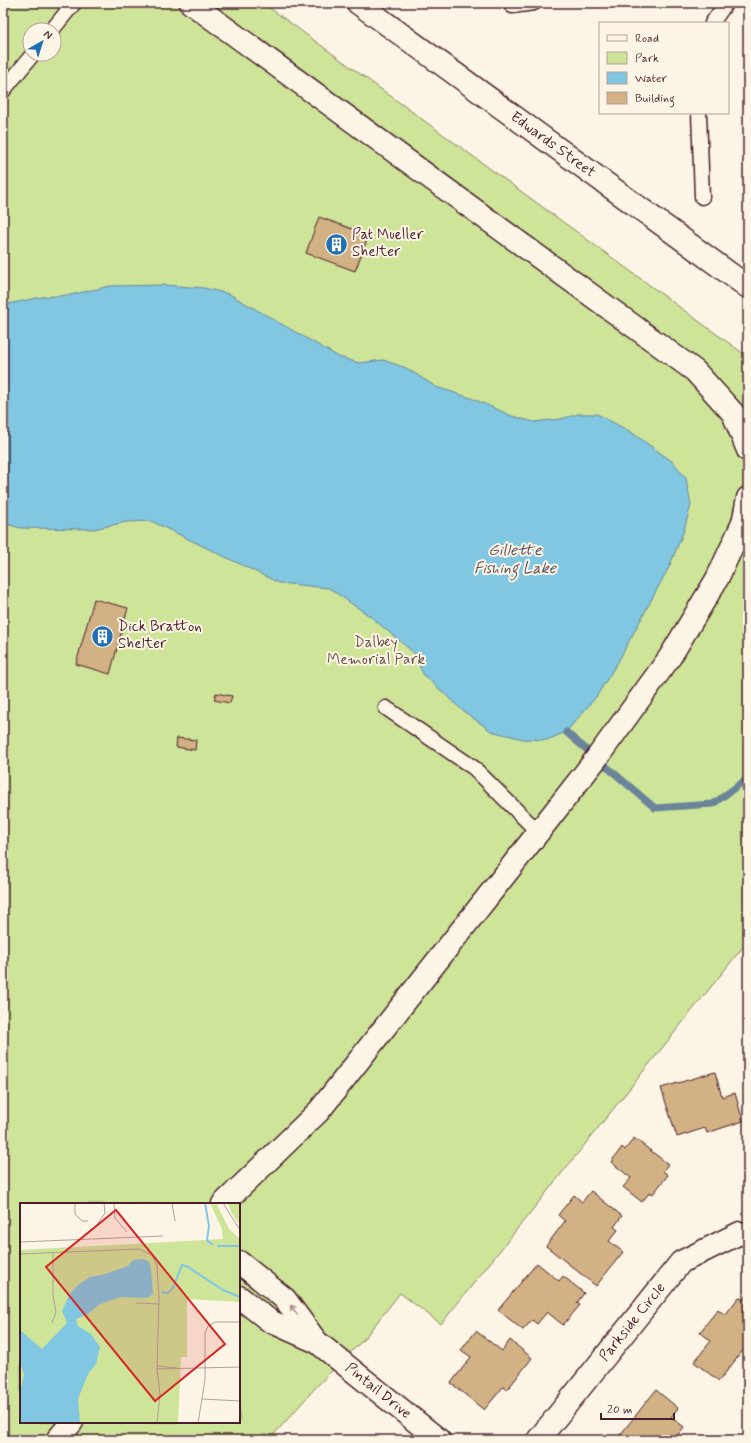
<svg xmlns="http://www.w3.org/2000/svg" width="751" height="1443" viewBox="0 0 751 1443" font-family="Mynerve,sans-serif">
  <rect width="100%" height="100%" fill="#fcf5e5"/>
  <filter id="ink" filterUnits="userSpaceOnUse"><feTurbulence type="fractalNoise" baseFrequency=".025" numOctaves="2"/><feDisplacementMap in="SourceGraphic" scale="8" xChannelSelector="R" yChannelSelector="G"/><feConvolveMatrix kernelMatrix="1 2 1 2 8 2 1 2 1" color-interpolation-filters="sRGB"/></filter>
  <g filter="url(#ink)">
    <path fill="#cde499" stroke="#8c8262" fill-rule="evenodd" d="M3 3H263L748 357V951L743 947 441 1324 400 1293 363 1340 317 1386 269 1440H3ZM30 30H54V54H30ZM21 1204H239V1422H21Z"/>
    <path fill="#81c7e2" stroke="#6b8499" d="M164 285 204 288 229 294 339 357 359 363 383 360 406 368 436 387 471 398 512 416 534 422 561 419 578 414H597L631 432 673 462 686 478 691 505 683 533 669 567 619 660 596 697 566 732 547 740 523 739 491 731 462 710 423 674 414 653 371 617 329 588 279 583 151 521 126 522 94 529 20 528 3 523V305L42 297 70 295 110 286Z"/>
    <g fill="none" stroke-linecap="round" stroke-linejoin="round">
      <path stroke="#6b8499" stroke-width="7" d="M566 732 655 808 713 804 748 778"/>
    </g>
    <path fill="#d2b185" stroke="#4a1f2b" d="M319 217 369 235 355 271 306 253Z
      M94 599 128 608 110 674 76 664Z
      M216 693 232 696 230 703 214 700Z
      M177 738 196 740 195 750 176 747Z
      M745 989H748V1005H745Z
      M715 1072 722 1097 735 1093 743 1121 707 1133 705 1128 677 1137 661 1088Z
      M634 1138 668 1164 663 1171 668 1175 653 1194 650 1192 642 1202 623 1187 631 1178 611 1162 622 1147 625 1150Z
      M591 1191 622 1216 614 1227 618 1230 609 1241 623 1252 596 1286 546 1246 565 1221 558 1215 574 1195 582 1202Z
      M537 1263 559 1281 563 1276 584 1293 577 1303 580 1305 563 1325 547 1312 537 1324 532 1320 523 1330 498 1310Z
      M748 1293V1344L719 1381 694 1362 711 1341 700 1332 718 1309 725 1315 739 1297 743 1300Z
      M476 1331 502 1351 510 1340 532 1358 507 1390 503 1387 484 1410 451 1383 471 1357 461 1350Z
      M656 1390 678 1408 671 1417 684 1427 674 1440H616Z"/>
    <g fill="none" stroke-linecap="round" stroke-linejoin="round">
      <defs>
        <path id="lane" d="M512 6 534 3
          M712 23 726 3
          M52 30 74 3
          M3 91 33 54
          M699 113 702 197
          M386 708 474 768 539 833"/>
        <g id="street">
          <path d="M191 3 695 371 733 413 748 450"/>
          <path id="s1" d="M358 3 748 287"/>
          <path d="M223 1204 319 1111 596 759 670 657 717 579 743 523 748 498"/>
          <path d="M239 1262 285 1299 316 1341"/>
          <path id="s2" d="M239 1297 270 1321 317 1342 439 1440"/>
          <path d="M57 1440 72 1422"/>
          <path id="s3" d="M538 1440 681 1262 740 1233 748 1235"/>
        </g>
      </defs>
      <use href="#lane" stroke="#4a1f2b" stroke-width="17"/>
      <use href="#street" stroke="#4a1f2b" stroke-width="25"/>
      <use href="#lane" stroke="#fcf5e5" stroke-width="14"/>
      <use href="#street" stroke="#fcf5e5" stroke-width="22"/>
    </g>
    <defs><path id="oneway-shaft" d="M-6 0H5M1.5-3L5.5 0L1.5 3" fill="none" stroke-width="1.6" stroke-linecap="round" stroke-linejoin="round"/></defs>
    <use stroke="#a38a88" href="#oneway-shaft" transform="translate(294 1310) rotate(-126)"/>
  </g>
  <defs>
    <symbol id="building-disc" viewBox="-11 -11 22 22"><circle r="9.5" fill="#1f6fb2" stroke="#fcf5e5"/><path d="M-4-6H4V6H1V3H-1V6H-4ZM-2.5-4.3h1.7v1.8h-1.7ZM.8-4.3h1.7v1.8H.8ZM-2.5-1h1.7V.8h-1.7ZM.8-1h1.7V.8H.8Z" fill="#fff"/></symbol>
  </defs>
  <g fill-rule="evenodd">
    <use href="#building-disc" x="324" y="232" width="25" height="25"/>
    <use href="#building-disc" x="90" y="624" width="25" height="25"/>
  </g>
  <g text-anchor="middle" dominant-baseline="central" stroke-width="4" stroke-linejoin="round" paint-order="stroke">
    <g font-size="15" fill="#4a1f2b" stroke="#fcf5e5">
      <text stroke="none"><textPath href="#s1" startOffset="241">Edwards Street</textPath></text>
      <text stroke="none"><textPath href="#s3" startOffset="151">Parkside Circle</textPath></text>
      <text stroke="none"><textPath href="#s2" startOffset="169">Pintail Drive</textPath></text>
    </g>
    <g font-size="15" fill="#4a1f2b" stroke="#fcf5e5" text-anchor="start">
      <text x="352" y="235">Pat Mueller<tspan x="352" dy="17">Shelter</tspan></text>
      <text x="118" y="627">Dick Bratton<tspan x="118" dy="17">Shelter</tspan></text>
    </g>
    <g font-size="15" fill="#6b5046" stroke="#fcf5e5">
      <text x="376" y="643">Dalbey<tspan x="376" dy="17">Memorial Park</tspan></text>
    </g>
    <g font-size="16" font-style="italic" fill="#5a5162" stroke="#fcf5e5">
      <text x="515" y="550">Gillette<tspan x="515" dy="18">Fishing Lake</tspan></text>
    </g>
  </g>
  <g transform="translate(20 1203)">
    <rect width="220" height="220" fill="#fcf5e5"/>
    <path d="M190 0H196L209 26 220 36V99L167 96V154H161L158 220H0V47L203 36 202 26ZM208 0H220V22L212 11Z" fill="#cde499"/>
    <path d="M124 56 129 59 131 66 133 91 127 95 101 94 80 101 68 111 56 116 58 123 71 131 80 144 76 161 68 171 58 196 60 220H0V190L4 171 0 160V127L22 146 47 120 42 108 49 92 58 82 70 74 85 71 108 63 113 57Z" fill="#81c7e2"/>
    <path fill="none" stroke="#81c7e2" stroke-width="2" d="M185 0 189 23 187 37 193 42M197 43H220M141 89 148 90 153 85 162 62 168 64 203 87 220 94"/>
    <path fill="none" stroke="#b59f9b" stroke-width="1" d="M55 0V11L62 18H68M94 0 95 15 107 29M152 0 155 18M203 0 220 27M74 26 85 10 84 0M0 39 143 33M0 51 119 46 132 52 137 63 139 94 137 166 140 191 137 220M116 100 139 101M32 120 36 109 33 92V50M137 163 157 165M137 166 220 164M182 196 220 198M178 220 185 177V130L188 123 195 119H220"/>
    <path fill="#d62828" fill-opacity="0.15" stroke="#d62828" stroke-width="2" d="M96 7 205 141 135 198 26 64Z"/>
    <rect width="220" height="220" fill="none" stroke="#4a1f2b" stroke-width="2"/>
  </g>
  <rect width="751" height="1443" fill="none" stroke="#fcf5e5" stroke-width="16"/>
  <rect x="8" y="8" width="735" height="1427" fill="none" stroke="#4a1f2b" stroke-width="1.5" filter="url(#ink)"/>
  <rect x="599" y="22" width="130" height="92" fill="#fcf5e5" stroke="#b59f9b"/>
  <rect x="607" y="35" width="20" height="6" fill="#fcf5e5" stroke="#b59f9b"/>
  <text x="635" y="42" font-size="12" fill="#4a1f2b">Road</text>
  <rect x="607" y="52" width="20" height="12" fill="#cde499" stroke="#b59f9b"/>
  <text x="635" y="62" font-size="12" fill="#4a1f2b">Park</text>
  <rect x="607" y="72" width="20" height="12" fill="#81c7e2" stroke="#b59f9b"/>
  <text x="635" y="82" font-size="12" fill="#4a1f2b">Water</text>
  <rect x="607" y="92" width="20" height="12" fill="#d2b185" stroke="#b59f9b"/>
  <text x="635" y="102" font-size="12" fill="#4a1f2b">Building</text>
  <g transform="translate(42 42) rotate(39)"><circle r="19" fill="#fcf5e5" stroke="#b59f9b"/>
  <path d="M0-3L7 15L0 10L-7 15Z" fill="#1f6fb2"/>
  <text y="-6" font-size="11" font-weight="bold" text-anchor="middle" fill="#4a1f2b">N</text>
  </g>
  <path d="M601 1413v6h73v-6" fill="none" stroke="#4a1f2b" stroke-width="2"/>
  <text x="607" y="1413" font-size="12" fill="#4a1f2b" stroke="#fcf5e5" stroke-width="3" paint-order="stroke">20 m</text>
</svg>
